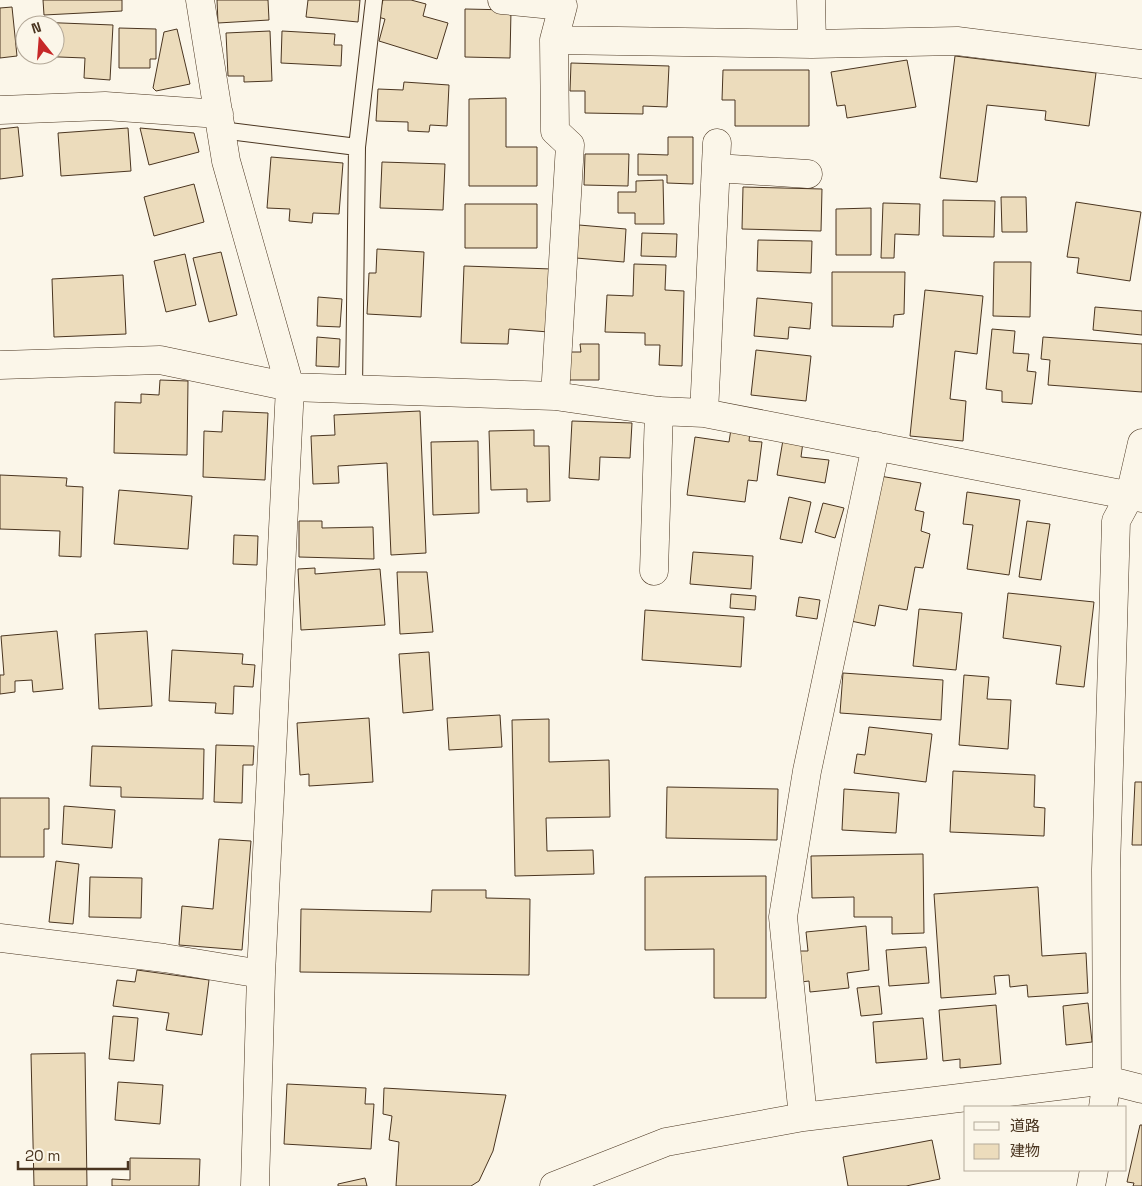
<svg xmlns="http://www.w3.org/2000/svg" width="1142" height="1186" viewBox="0 0 1142 1186" font-family="'Space Grotesk','Noto Sans JP',sans-serif">
  <rect width="100%" height="100%" fill="#fbf6e9"/>
  <path fill="#ecdcbc" stroke="#4a3520" d="M43 0H122V11L44 15Z
    M217 0H268L269 20 218 23Z
    M308 0H360L358 22 306 17Z
    M383 0H411L426 4 423 16 448 23 437 59 379 41 385 19 378 17Z
    M12 7 17 56 0 58V8Z
    M465 9 511 10 510 58 465 57Z
    M36 22 113 25 110 80 84 78 85 58 34 56 55 55V25H35Z
    M119 28 156 29V59H150V68H119Z
    M177 29 190 84 156 91 153 88 164 32Z
    M270 31 272 81 244 82V76H228L226 33Z
    M282 31 335 34 334 45H342L341 66 281 63Z
    M955 56 1096 73 1089 126 1045 120 1046 111 987 105 977 182 940 178Z
    M907 60 916 107 847 118 845 105 837 106 831 72Z
    M571 63 669 66 667 107 643 106V114L585 113V91H570Z
    M723 70H809V126H735V100H722Z
    M404 82 449 85 447 126 430 125 429 132 408 131V122L376 121 378 89 403 90Z
    M506 98V147H537V186H469V99Z
    M18 127 23 176 0 179V129Z
    M128 128 131 171 61 176 58 133Z
    M140 128 194 133 199 152 149 165Z
    M668 137H693V184L667 183V175H638V154L668 155Z
    M585 154H629L628 186 584 185Z
    M271 157 343 163 339 214 313 213 312 223 289 221 290 209 267 208Z
    M382 162 445 164 443 210 380 208Z
    M663 180 664 224H635V213H618V192H636V181Z
    M194 184 204 222 154 236 144 197Z
    M743 187 822 189 821 231 742 229Z
    M1001 197H1026L1027 232H1002Z
    M943 200 995 201 994 237 943 236Z
    M1076 202 1141 212 1130 281 1077 273 1079 258 1067 257Z
    M883 203 920 204 919 235 895 234 894 258H881Z
    M465 204H537V248H465Z
    M871 208V255H836V209Z
    M579 225 626 229 624 262 576 258Z
    M642 233 677 234 676 257 641 256Z
    M758 240 812 241 811 273 757 271Z
    M377 249 424 252 421 317 367 314 369 273H376Z
    M221 252 237 315 209 322 193 258Z
    M185 254 196 305 166 312 154 261Z
    M994 262H1031L1030 317 993 316Z
    M634 264 666 265 665 290 684 291 682 366 659 365 660 345H645V333L605 332 607 295 633 296Z
    M464 266 552 269 549 332 509 329 508 344 461 343Z
    M832 272H905L904 314 894 315 893 327 832 326Z
    M123 275 126 334 54 337 52 279Z
    M925 290 983 296 977 354 955 351 950 399 966 401 963 441 910 436Z
    M318 297 342 299 340 327 317 326Z
    M757 298 812 303 810 329 789 327 788 339 754 336Z
    M1095 307 1142 311V335L1093 330Z
    M992 329 1015 331 1013 353 1029 354 1027 371 1036 372 1032 404 1002 402V391L986 389Z
    M317 337 340 339 339 367 316 366Z
    M1043 337 1142 344V392L1048 385 1050 360 1041 359Z
    M580 344H599V380H568V352H581Z
    M756 350 811 356 806 401 751 395Z
    M160 380 188 381 187 455 114 453 115 402 141 403V394L159 395Z
    M223 411 268 413 265 480 203 477 204 431 222 432Z
    M420 411 426 553 391 555 387 463 338 466 339 483 313 484 311 436 335 435 334 415Z
    M572 421 632 423 630 458 600 457 599 480 569 478Z
    M731 429 750 432 749 441 762 442 757 481 748 480 745 502 687 495 695 437 729 442Z
    M534 430V446H549L550 501 527 502V489L491 490 489 431Z
    M783 440 803 442 801 457 829 460 825 483 777 475Z
    M478 441 479 513 433 515 431 442Z
    M0 475 67 478 66 486 83 487 81 557 59 556 60 531 0 529Z
    M874 475 921 483 915 510 924 512 921 531 930 534 923 568 915 567 907 610 879 605 875 626 846 620Z
    M119 490 192 496 188 549 114 544Z
    M967 492 1020 500 1009 575 967 569 973 525 963 524Z
    M789 497 811 502 802 543 780 539Z
    M823 503 844 508 835 538 815 532Z
    M299 521H322V528L373 527 374 559 299 557Z
    M1027 521 1050 524 1041 580 1019 577Z
    M234 535 258 536 257 565 233 564Z
    M693 552 753 556 751 589 690 584Z
    M315 568V574L380 569 385 625 301 630 298 569Z
    M397 572H427L433 632 400 634Z
    M1008 593 1094 602 1084 687 1056 684 1061 646 1003 638Z
    M731 594 756 596 755 610 730 608Z
    M799 597 820 600 817 619 796 616Z
    M919 609 962 613 956 670 913 666Z
    M645 610 744 617 741 667 642 660Z
    M57 631 63 689 33 692 32 680 15 681V692L0 694V675H4L1 636Z
    M147 631 152 706 99 709 95 634Z
    M172 650 243 654 242 664 255 665 253 687 234 686 233 714 215 713 216 703 169 701Z
    M429 652 433 710 403 713 399 654Z
    M843 673 943 680 941 720 840 713Z
    M964 675 989 677 987 699 1011 700 1008 749 959 745Z
    M500 715 502 747 449 750 447 718Z
    M369 718 373 782 309 786V774L300 775 297 723Z
    M549 719V762L609 760 610 817 546 818 547 851 593 850 594 874 515 876 512 720Z
    M869 727 932 734 926 782 854 773 857 754 865 755Z
    M216 745 254 746 253 765H243L242 803 214 802Z
    M92 746 204 749 203 799 121 797V787L90 786Z
    M953 771 1035 775 1034 807 1045 808 1044 836 950 832Z
    M1135 782H1142V845H1132Z
    M667 787 778 789 777 840 666 838Z
    M844 789 899 793 896 833 842 830Z
    M0 798H49V829H44V857H0Z
    M64 806 115 810 112 848 62 844Z
    M219 839 251 841 242 950 179 945 182 906 213 909Z
    M923 854 924 933 892 934V917H854V897L812 898 811 856Z
    M56 861 79 864 73 924 49 922Z
    M766 876V998H714V949L645 950V877Z
    M90 877 142 878 141 918 89 917Z
    M1038 887 1042 956 1086 953 1088 993 1028 997 1027 985 1010 987 1009 975 994 976 996 994 941 998 934 894Z
    M432 890H486V898L530 899 529 975 300 972 301 909 431 912Z
    M866 926 869 970 847 973 849 988 810 992 809 981 801 982 798 951H808L806 932Z
    M926 947 929 983 889 986 886 950Z
    M137 970 209 980 202 1035 166 1030 169 1013 113 1006 117 980 135 982Z
    M879 986 882 1014 861 1016 857 988Z
    M1088 1003 1092 1042 1066 1045 1063 1006Z
    M996 1005 1001 1064 960 1068V1059L943 1061 939 1010Z
    M113 1016 138 1018 134 1061 109 1059Z
    M923 1018 927 1059 876 1063 873 1022Z
    M85 1053 87 1186H34L31 1054Z
    M118 1082 163 1085 160 1124 115 1120Z
    M287 1084 366 1088 365 1104H374L371 1149 284 1144Z
    M384 1088 506 1095 493 1151 479 1181 471 1186H396L399 1142 389 1140 392 1116 383 1114Z
    M1140 1125H1142V1186H1133L1134 1183 1127 1182Z
    M932 1140 940 1179 906 1186H848L843 1157Z
    M130 1158 200 1159 199 1186H112V1179L130 1180Z
    M365 1178 367 1186H338V1184Z"/>
  <g fill="none" stroke-linecap="round" stroke-linejoin="round">
    <defs>
      <path id="service" d="M221 130 357 147
        M354 389 357 147 374 0"/>
      <path id="minor" d="M200 0 226 161 290 387 261 974 255 1186
        M502 0 563 6 554 40 555 131 570 145 555 396
        M811 0 812 44
        M554 40 812 44 957 41 1142 64
        M0 110 105 106 219 114
        M716 168 808 174
        M0 365 160 360 290 387 555 396 659 411 704 413 1142 498
        M704 413 717 143
        M654 571 659 411
        M0 938 164 958 261 974
        M1103 1107 1107 1080 1106 870 1116 521 1130 495 1142 443
        M803 1117 783 917 807 771 876 446
        M554 1186 666 1142 803 1117 1107 1080 1142 1089
        M1091 1186 1094 1170"/>
    </defs>
    <use href="#service" stroke="#4a3520" stroke-width="18"/>
    <use href="#minor" stroke="#4a3520" stroke-width="29"/>
    <use href="#service" stroke="#fbf6e9" stroke-width="16"/>
    <use href="#minor" stroke="#fbf6e9" stroke-width="28"/>
  </g>
  <rect x="964" y="1106" width="162" height="65" fill="#fbf6e9" stroke="#b4a999"/>
  <rect x="974" y="1122" width="25" height="8" fill="#fbf6e9" stroke="#b4a999"/>
  <text x="1010" y="1131" font-size="15" fill="#4a3520">道路</text>
  <rect x="974" y="1144" width="25" height="15" fill="#ecdcbc" stroke="#b4a999"/>
  <text x="1010" y="1156" font-size="15" fill="#4a3520">建物</text>
  <g transform="translate(40 40) rotate(343)"><circle r="24" fill="#fbf6e9" stroke="#b4a999"/>
  <path d="M0-4L9 19L0 12L-9 19Z" fill="#c62828"/>
  <text y="-8" font-size="14" font-weight="bold" text-anchor="middle" fill="#4a3520">N</text>
  </g>
  <path d="M18 1161v8h110v-8" fill="none" stroke="#4a3520" stroke-width="2.5"/>
  <text x="25" y="1161" font-size="15" fill="#4a3520" stroke="#fbf6e9" stroke-width="4" paint-order="stroke">20 m</text>
</svg>
